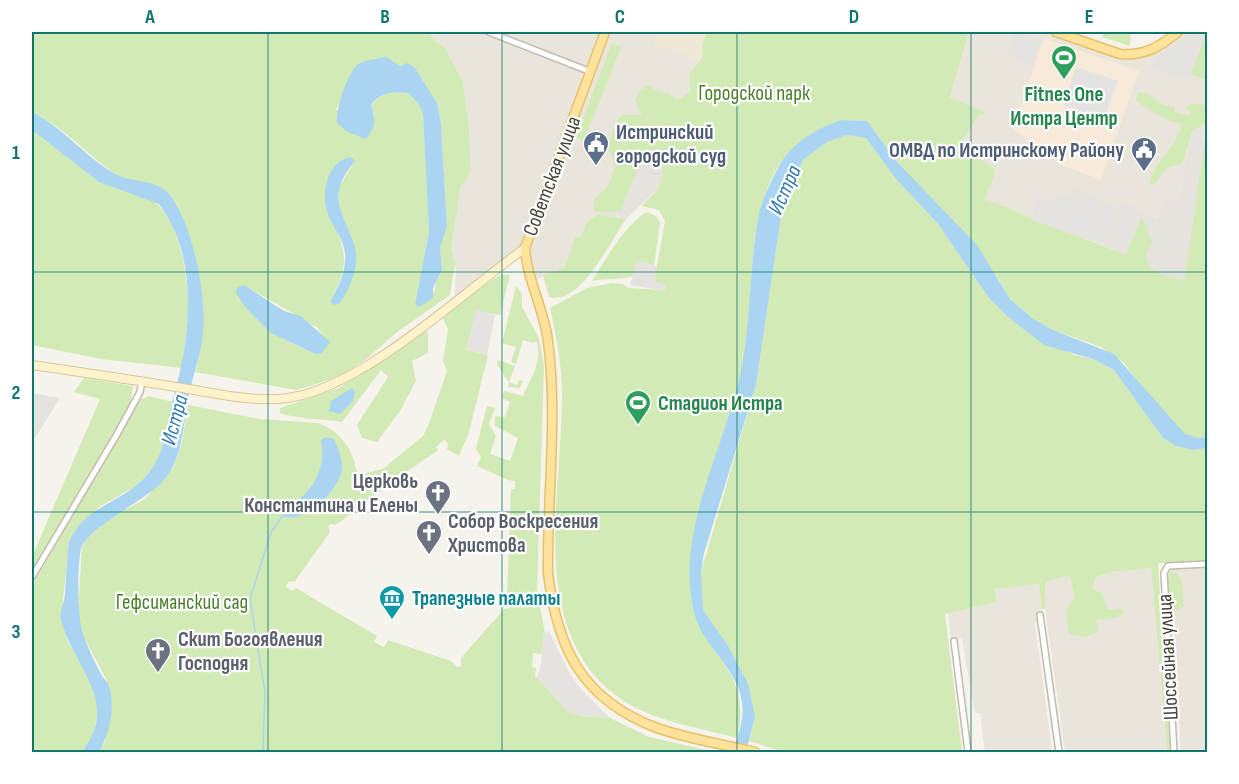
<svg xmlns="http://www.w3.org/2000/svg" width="1239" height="784" viewBox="0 0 1239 784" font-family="'Sofia Sans Condensed',sans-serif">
  <rect width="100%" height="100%" fill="#f6f3ec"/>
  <path fill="#eae5da" d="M425 32H660L654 45H665L709 66 607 194 598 214 587 222 581 237H575L564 269 530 282 525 249 454 303 456 269 451 249 461 186 471 172 469 128 463 82 445 48Z
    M969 32H1056L1120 54H1138L1178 32H1207V137H1204L1196 129 1195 132H1192L1179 200 1159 218 1138 211 1136 207 1119 203 1103 245 984 199 959 145 979 115 985 112 950 97Z
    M1207 567V752H1181L1170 571 1173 568Z
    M1094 568 1097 577 1111 572 1151 568 1167 752H1065L1045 608V582Z
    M1039 584 1042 610 1037 611 1038 621 1035 623 1052 752H985L980 713H975L962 639H951L948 613 996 602 995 589Z"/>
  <path fill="#f7ead8" d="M1044 38 1139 71 1101 180 1061 165 1013 129Z"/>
  <path fill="#e6e2dd" d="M1196 128 1201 130 1207 148 1205 147 1185 280 1163 276 1103 245 1119 203 1137 207 1138 211 1158 218 1165 202 1179 200 1192 132H1195Z
    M659 147 663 169 658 189 626 219 598 214 607 194Z"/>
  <path fill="#efe8d6" d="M660 32H721L709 66 665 46 663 49 654 45Z"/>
  <path fill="#d2eab5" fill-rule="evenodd" d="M32 32H425L445 48 463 82 469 128 471 172 461 186 451 249 455 264 450 295 397 332 365 360 343 374 319 383 296 390 195 372C209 332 199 230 170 196 156 179 129 184 112 172 85 152 62 126 32 112ZM362 62 415 68 437 103 441 123 447 227 440 248 442 269 437 274 434 293 415 304 429 233 423 114 419 104 408 93C393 92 380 92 371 106L375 115 336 110 353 72ZM351 157 354 162 338 189 340 214 353 239 355 252 334 305 330 302C351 264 347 248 327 211ZM244 285 318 328 322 335 315 354 283 339Z
    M707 32H969L950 97 985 112 983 115H979L959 145 996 170 985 199 1126 255 1141 218 1148 226 1146 231 1152 240C1151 246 1146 252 1146 257 1149 275 1171 278 1185 279L1204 147 1207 148 1208 437C1199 438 1192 439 1185 434 1163 419 1140 383 1123 362L1101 347 1053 330 1032 318 1010 299 996 275 898 163 867 121C859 122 847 119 840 121 819 127 791 146 779 165 746 218 754 288 746 347 734 429 686 504 690 588 693 653 756 665 737 738 697 727 651 721 618 697 524 628 564 487 562 389 561 361 556 334 550 308L587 288 612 283 623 284 628 288 665 290 654 282 665 221 659 210 642 206 658 189 663 169 660 164 646 160 638 168 620 212H595C590 194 602 196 609 184 612 178 613 171 615 165L607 145 618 118 623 115H642L635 101 640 90 648 86 663 93H669L676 99H681L690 91V73L703 57 702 45Z
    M1104 32H1136H1131L1130 46 1102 37Z
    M1205 36 1208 37 1206 80 1190 74Z
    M612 43 621 47 584 141 576 137Z
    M1144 92 1163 105 1174 107 1175 112 1192 116 1186 107C1192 103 1200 103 1206 106V122L1192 132 1182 164 1166 168 1156 183 1150 185C1150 164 1177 150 1181 124L1165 119 1136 101 1138 93Z
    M32 130 99 182 151 200C180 214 190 287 188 317 187 334 183 351 182 368L101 359 32 345Z
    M847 135 866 138 896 179 938 224 989 298 1006 315 1074 355 1093 359 1114 370 1163 438 1176 446 1192 450 1207 448V561L1158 563 1170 752H1167L1151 568 1111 572 1096 577 1092 589 1102 593 1108 610 1120 608 1125 612 1116 618 1096 620 1099 631 1086 637 1069 634 1066 611 1075 598 1070 575 1045 582V608L1042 610 1039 584 995 589 996 602 945 614 962 752H784L749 741 755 717 735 661 703 610 701 572 756 385 783 203 803 160 827 142Z
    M646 212 656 216 660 223 654 265 637 261 633 276C623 280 605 278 592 281 608 256 622 229 646 212Z
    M598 214 626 219C610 241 581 306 549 297L543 275 558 271 559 268 564 269 575 237H581L587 222Z
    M500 275H510L500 315 477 311 466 350 488 355 469 432 459 456 447 449 448 443 444 440 436 447 438 450 399 477 393 475 390 477 391 483 336 525 330 524 328 527 330 532 295 581 288 582 286 587 292 591 296 588 377 636 374 642 384 647 388 640 451 661 457 667 461 666V658L504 609 510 608 512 604 507 599 511 489H515V481L508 480 477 466 481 457 476 449 487 406 495 408 489 424 496 436 490 454 510 461 518 438 495 426V416L505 417 510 402 502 398 504 391 523 396C530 379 544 359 536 341L534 343 523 340 516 364 511 362 516 347 502 343 516 286 522 294V307L539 338 544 366 537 592 545 633 541 654 533 653 532 667 536 668 535 676 580 716 610 718 649 737 715 752H99L105 741 107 681 83 635 80 623 78 608 82 547 87 538 112 517 145 499 174 466 182 443 188 405 260 419 318 423C338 429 354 450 356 470L362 475 384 468 423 436 428 426 447 371 443 361 448 330 443 318 471 294Z
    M423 330 428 333V353L412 361 416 381 400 411 377 442 362 438 357 425 388 377 381 370 342 422C321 418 300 420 280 413V408L339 388Z
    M498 360 515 366 509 382 517 385 519 380 523 381 520 388 508 387 509 383 497 364Z
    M84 378 133 386 130 405 32 570V557L100 399 74 392Z
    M149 396 173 402 164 444 156 464 138 485 99 507 69 542 61 619 68 642 91 683 98 708 94 733 82 752H32L33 584 140 400Z
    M1170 572 1177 573 1182 583 1184 607 1174 611 1168 610 1166 578Z"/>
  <path fill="#e5e3e0" d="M1015 32 1041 41 1032 64 1006 55Z
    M1194 32H1207L1188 81 1150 67 1156 57Z
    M1076 67 1118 81 1104 120 1063 105Z
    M1074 188 1117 208 1103 245 1032 220 1036 197 1053 203 1056 193 1072 198Z
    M637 261 657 266 654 281 666 285 665 291 630 285Z
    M476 310 495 315 487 355 466 350Z
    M32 393 60 398 35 438 32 436Z
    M549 631 569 672 580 688 610 718 580 716 567 711 537 678 541 664 543 634Z"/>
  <path fill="#a9d4f2" d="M386 57 400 66 408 63 415 68 437 103 441 123 447 227 440 248 442 269 433 288V298L419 307 415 304 429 233 423 114 419 104 408 93C393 92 380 92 371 105 376 118 376 130 365 139L346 131 337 123C335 110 349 66 362 62 369 60 379 58 386 57Z
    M32 112C63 127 85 157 115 174 132 183 156 179 169 194 193 223 207 297 203 333 201 356 192 377 188 399 183 428 183 457 164 480 147 500 86 528 81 549 77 568 77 616 83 634 88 648 95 663 102 676 105 680 108 682 109 687 116 708 109 734 99 752H82C121 700 74 670 61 620 59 611 65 602 65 593 66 575 67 559 69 542 86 504 122 504 147 475 166 453 165 429 172 403 190 341 201 260 159 204L99 182 32 130Z
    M842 120 867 121 898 163 977 245 1010 299 1032 318 1053 330 1114 354 1185 434 1198 438 1207 437V448L1192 450 1176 446 1163 438 1114 370 1093 359 1044 345 1006 315 989 298 938 224 896 179 866 138 847 135 827 142 803 160 783 203 756 385 704 553 701 572 703 610 728 646 748 684 755 717 746 752H733C736 741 741 729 742 718 747 686 721 661 705 637 695 623 691 603 690 586 685 517 723 447 739 380 752 326 748 269 759 214 762 199 771 182 778 168 789 145 818 127 842 120Z
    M351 157 355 161C329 192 338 206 352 238 362 260 352 285 340 303L334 305 330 302C339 286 346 272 345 254 344 237 331 226 327 211 321 191 328 161 351 157Z
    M244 285 284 311 301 316 330 342 322 353 315 354 271 333 246 308 236 293 237 288Z
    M352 388 355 392 353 401 340 414 329 411 331 401Z
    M326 437 334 439C339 451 345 464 340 476 334 494 305 522 285 517L283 515C286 507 292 504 299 499 317 486 326 462 321 440Z"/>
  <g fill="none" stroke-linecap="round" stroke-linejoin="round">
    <path stroke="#a9d4f2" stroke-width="1.5" d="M263 751 265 692 250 599 271 532 283 515"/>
    <defs>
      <path id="street" d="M489 32 591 72
        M32 577 116 436 140 392 142 381
        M1040 615 1059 752
        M954 641 968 752
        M1174 752 1164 573 1168 566 1208 564"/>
      <path id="secondary" d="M32 365C80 372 128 379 176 387 211 392 252 403 288 398 364 387 462 293 525 248"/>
      <path id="primary" d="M605 32 525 248C527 280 544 309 548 341 558 417 547 496 548 573 557 648 582 700 657 728 688 739 723 744 755 752
        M1056 32 1120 54C1145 56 1159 47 1178 32"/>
    </defs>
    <use href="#street" stroke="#c2bbae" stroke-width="8"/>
    <use href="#secondary" stroke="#d6c79b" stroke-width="10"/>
    <use href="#primary" stroke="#e6c16a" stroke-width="11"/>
    <use href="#street" stroke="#fff" stroke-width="5"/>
    <use href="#secondary" stroke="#fff3cd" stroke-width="8"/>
    <use href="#primary" stroke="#ffe39c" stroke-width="8"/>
  </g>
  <path fill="none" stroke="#0f766e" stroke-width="1.5" stroke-opacity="0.55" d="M268 32V752M502 32V752M737 32V752M971 32V752M32 272H1208M32 512H1208"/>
  <defs>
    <symbol id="stadium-pin" viewBox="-11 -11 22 30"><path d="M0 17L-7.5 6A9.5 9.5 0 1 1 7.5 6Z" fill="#2e9e5b" stroke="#fff"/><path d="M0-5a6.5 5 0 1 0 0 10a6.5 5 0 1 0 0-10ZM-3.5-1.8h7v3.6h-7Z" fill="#fff"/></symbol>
    <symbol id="civic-pin" viewBox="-11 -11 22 30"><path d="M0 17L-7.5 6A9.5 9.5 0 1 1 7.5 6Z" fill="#5c6f8a" stroke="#fff"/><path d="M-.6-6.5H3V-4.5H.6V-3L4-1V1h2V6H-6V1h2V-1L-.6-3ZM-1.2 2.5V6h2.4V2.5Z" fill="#fff"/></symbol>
    <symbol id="church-pin" viewBox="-11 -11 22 30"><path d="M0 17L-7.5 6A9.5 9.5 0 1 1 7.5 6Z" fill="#6b7280" stroke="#fff"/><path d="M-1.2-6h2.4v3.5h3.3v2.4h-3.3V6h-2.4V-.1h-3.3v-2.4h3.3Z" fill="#fff"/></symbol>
    <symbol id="museum-pin" viewBox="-11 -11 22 30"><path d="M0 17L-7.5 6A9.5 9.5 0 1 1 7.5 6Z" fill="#0f9aa8" stroke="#fff"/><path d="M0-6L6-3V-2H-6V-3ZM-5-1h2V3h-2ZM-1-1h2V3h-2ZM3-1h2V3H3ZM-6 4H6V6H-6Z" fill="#fff"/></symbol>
  </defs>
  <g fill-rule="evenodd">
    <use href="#stadium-pin" x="1049" y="43" width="30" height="40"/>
    <use href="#civic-pin" x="581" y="129" width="30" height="40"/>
    <use href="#civic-pin" x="1129" y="135" width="30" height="40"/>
    <use href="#stadium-pin" x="623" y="388" width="30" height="40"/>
    <use href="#church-pin" x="423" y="478" width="30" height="40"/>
    <use href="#church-pin" x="414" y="518" width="30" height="40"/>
    <use href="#museum-pin" x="377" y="583" width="30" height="40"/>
    <use href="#church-pin" x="143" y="636" width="30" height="40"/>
  </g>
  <g text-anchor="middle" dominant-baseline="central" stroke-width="4.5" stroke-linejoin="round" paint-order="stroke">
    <g font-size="21" fill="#4a7f2a" stroke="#fff">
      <text x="754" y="93">Городской парк</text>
      <text x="182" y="602">Гефсиманский сад</text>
    </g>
    <g font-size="21" font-weight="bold" fill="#27864d" stroke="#fff">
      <text x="1064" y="94">Fitnes One<tspan x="1064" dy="24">Истра Центр</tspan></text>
      <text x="658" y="403" text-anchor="start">Стадион Истра</text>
    </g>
    <g font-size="21" font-weight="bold" fill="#4e5e75" stroke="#fff" text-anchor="start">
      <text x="616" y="132">Истринский<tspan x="616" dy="24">городской суд</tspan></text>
      <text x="1124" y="150" text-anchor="end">ОМВД по Истринскому Району</text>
    </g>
    <g font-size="21" fill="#4b4439" stroke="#fff">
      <text transform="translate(552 176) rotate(-69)">Советская улица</text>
      <text transform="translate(1168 657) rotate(-93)">Шоссейная улица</text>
    </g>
    <g font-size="21" font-weight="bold" fill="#5b616d" stroke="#fff" text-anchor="start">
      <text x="418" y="481" text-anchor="end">Церковь<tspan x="418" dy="24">Константина и Елены</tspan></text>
      <text x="448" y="521">Собор Воскресения<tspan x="448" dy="24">Христова</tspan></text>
      <text x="178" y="639">Скит Богоявления<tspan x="178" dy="24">Господня</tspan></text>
    </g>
    <g font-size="21" font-weight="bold" fill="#0d838f" stroke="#fff" text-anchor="start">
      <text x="412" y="598">Трапезные палаты</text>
    </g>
    <g font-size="22" font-style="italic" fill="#2e7ab2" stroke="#fff">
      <text transform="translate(785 190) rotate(-66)">Истра</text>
      <text transform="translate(175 420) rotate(-75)">Истра</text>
    </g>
  </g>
  <rect width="1239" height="784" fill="none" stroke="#ffffff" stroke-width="66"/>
  <rect x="33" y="33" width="1173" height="718" fill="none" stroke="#0f766e" stroke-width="2"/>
  <g font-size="20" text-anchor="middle" font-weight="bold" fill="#0f766e">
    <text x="150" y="23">A</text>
    <text x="385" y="23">B</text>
    <text x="620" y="23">C</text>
    <text x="854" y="23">D</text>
    <text x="1089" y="23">E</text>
    <text x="16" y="159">1</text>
    <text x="16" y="399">2</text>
    <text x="16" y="638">3</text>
  </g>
</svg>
